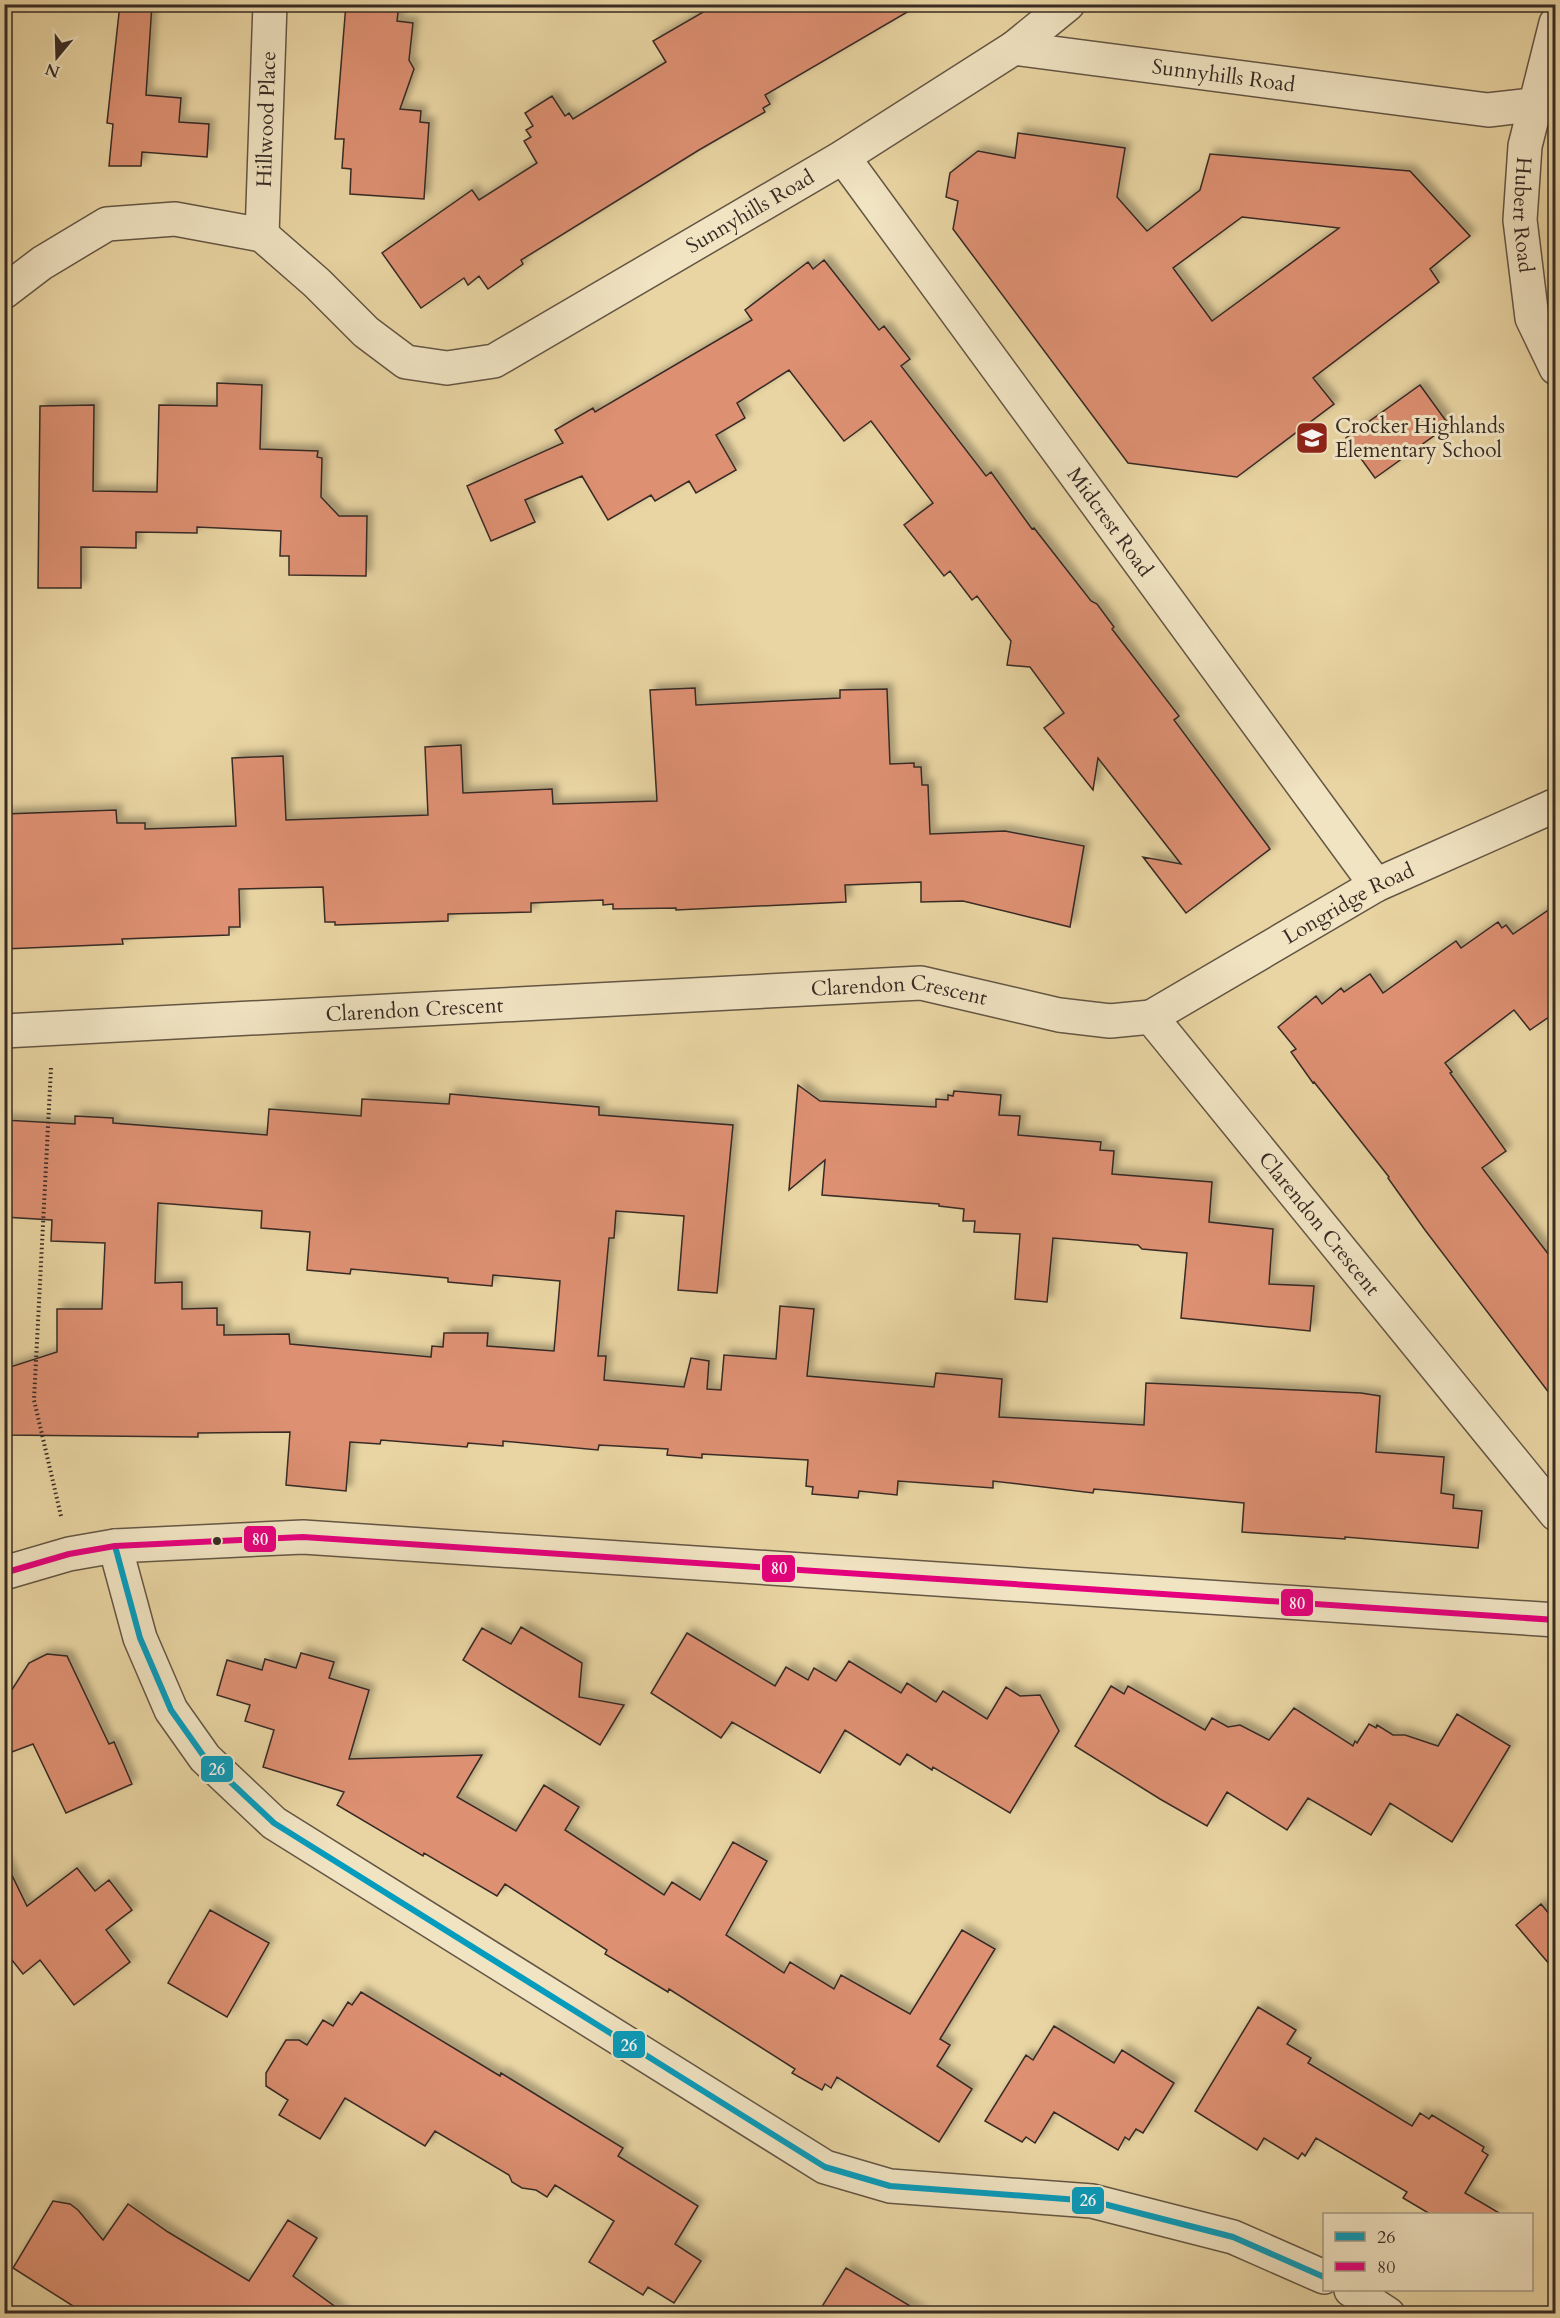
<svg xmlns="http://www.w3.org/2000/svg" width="1560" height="2318" viewBox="0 0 1560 2318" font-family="Cardo,serif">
  <defs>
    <filter id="shadow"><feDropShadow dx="5.5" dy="-5.5" stdDeviation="3" flood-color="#0004"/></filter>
  </defs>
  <rect width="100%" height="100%" fill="#e9d5a3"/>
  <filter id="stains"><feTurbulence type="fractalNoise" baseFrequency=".00333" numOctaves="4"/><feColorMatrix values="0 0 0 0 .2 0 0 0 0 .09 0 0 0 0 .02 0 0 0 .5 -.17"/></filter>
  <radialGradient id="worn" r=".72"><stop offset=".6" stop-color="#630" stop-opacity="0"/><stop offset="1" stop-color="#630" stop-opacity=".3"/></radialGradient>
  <path fill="#dd9072" stroke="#372b25" stroke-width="1.5" fill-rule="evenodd" filter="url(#shadow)" d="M120 4H152L146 95 181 98 179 122 209 124 207 157 142 152 141 166H109L113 124 107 123Z
    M346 4H399L397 21 413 23 409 60 414 69 400 109 421 111 420 122 429 123 424 199 350 194 351 169 342 168 344 139H335Z
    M717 4H921L765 95 770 104 763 108 765 112 699 150 521 260 523 264 488 289 479 276 468 285 464 278 421 308 382 253 472 190 479 200 537 163 524 141 531 137 526 130 533 126 525 113 552 96 565 116 569 113 573 119 666 62 653 41Z
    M1018 133 1125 148 1117 197 1147 231 1200 190 1210 154 1410 171 1470 236 1430 269 1439 282 1313 378 1334 404 1237 477 1128 463 953 229 958 201 946 197 950 173 978 151 1015 158ZM1242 217 1339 228 1212 321 1173 268Z
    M824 260 879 330 884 326 910 359 901 366 986 476 991 472 1032 529 1034 528 1091 601 1097 604 1114 627 1112 629 1179 716 1174 720 1268 846 1270 849 1186 913 1143 857 1181 864 1098 758 1093 790 1044 728 1064 713 1030 667 1007 665 1011 641 977 596 972 600 950 571 944 576 904 525 933 503 871 421 844 441 789 370 737 403 745 418 716 435 736 470 696 493 689 481 655 501 651 495 608 520 582 476 525 500 535 522 491 541 467 486 563 443 555 430 593 408 595 412 752 320 745 310 808 262 813 269Z
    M217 383 262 385 260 449 318 451 317 457 322 458 321 497 339 516H367L366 576 289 575V556H280L281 531 197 527V533L136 532V548L81 547V588H38L40 406 94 405 93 491 157 492 159 405 217 406Z
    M1420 385 1449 425 1375 478 1346 438Z
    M695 688 696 705 840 698V690L887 689 890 764 914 763V767H921L922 785H928L930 834 1005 831 1084 846 1070 927 963 901 921 902V882L845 885 846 902 676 910V908L613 909V904L603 905V900L531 903V912L448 914V921L335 925V922H325L323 887 239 889 240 927H229V935L122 939 123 944 4 949V814L116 810 117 823H145V829L236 826 232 758 283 756 286 820 428 815 425 747 461 745 463 793 552 789 553 804 657 801 650 690Z
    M1556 905V1012L1530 1030 1514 1010 1445 1063 1452 1072 1450 1073 1506 1151 1482 1168 1556 1264V1402L1425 1230 1388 1178 1389 1177 1314 1082 1313 1083 1291 1052 1296 1049 1278 1027 1316 996 1322 1004 1341 988 1344 992 1370 974 1383 993 1456 941 1461 948 1498 922 1502 928 1506 925 1513 934Z
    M798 1085 820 1101 936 1107V1099L948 1100V1095L953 1096 954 1091 1001 1095 999 1115 1020 1116 1018 1135 1101 1142 1100 1150 1114 1151 1112 1174 1212 1182 1209 1222 1273 1229 1269 1284 1314 1286 1310 1331 1181 1318 1187 1253 1142 1249 1138 1245 1053 1238 1047 1302 1015 1299 1020 1234 974 1232 975 1221H963L964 1209 939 1206V1204L822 1195 825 1160 789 1190Z
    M450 1094 599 1107V1115L733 1125 717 1293 678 1290 684 1216 616 1211 614 1238H609L598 1356H606L604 1380 684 1387 691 1358 709 1361 707 1389 721 1390 724 1355 776 1359 780 1306 814 1309 807 1376 934 1387 936 1373 1002 1379 999 1417 1144 1425 1146 1383 1361 1393 1380 1396 1376 1452 1444 1457 1441 1493 1454 1495 1453 1508 1482 1511 1478 1548 1345 1537V1539L1242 1532 1244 1503 1094 1489 1093 1493 993 1481V1488L898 1481 897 1495 859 1491 858 1498 812 1494 813 1487 806 1486 808 1460 702 1454V1458L667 1455 668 1449 599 1445 598 1450 503 1441V1446L468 1443 467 1447 381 1440 380 1444 350 1442 346 1491 286 1485 290 1432 198 1433V1437L4 1435V1369L57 1352V1309H102L105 1243 51 1241 52 1220 4 1217V1120L75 1124V1116L113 1118V1123L267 1135 269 1109 361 1116 362 1099 449 1104ZM158 1203 262 1211 261 1228 310 1232 307 1270 350 1274 351 1269 448 1278V1282L492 1286 493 1275 560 1281 554 1351 487 1346 488 1333H444L443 1347 432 1346 431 1357 290 1344 289 1334 224 1335V1325H217V1308L182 1309V1282L155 1283Z
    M521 1627 582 1663 579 1697 624 1705 600 1745 463 1660 482 1628 511 1644Z
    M687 1633 775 1686 786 1667 808 1680 814 1668 836 1681 849 1661 901 1693 907 1683 936 1702 943 1691 987 1719 1006 1687 1020 1696 1040 1695 1059 1731 1010 1813 933 1767 932 1770 907 1754 900 1765 845 1730 820 1773 732 1722 721 1738 651 1693Z
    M301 1653 334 1662 329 1678 369 1690 349 1759 482 1755 457 1797 516 1831 544 1785 579 1807 565 1830 664 1895 672 1882 700 1900 733 1842 767 1861 726 1935 784 1973 790 1962 834 1989 841 1975 910 2014 962 1930 995 1949 940 2039 950 2045 937 2066 972 2089 939 2142 837 2077 831 2088 825 2084 822 2090 792 2073 795 2069 669 1989 668 1992 605 1954 607 1950 505 1884 497 1896 424 1853 423 1856 337 1805 344 1792 263 1767 274 1730 245 1721 250 1705 217 1695 227 1660 262 1670 265 1659 296 1668Z
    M47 1654 67 1656 109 1744 114 1742 132 1784 66 1813 33 1744 4 1755V1702L29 1663Z
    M1111 1686 1124 1694 1128 1686 1205 1730 1212 1718 1228 1727 1240 1725 1269 1740 1294 1708 1353 1746 1355 1741 1357 1743 1369 1724 1376 1728 1377 1725 1393 1735H1405L1438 1746 1457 1714 1510 1746 1452 1842 1390 1803 1371 1835 1308 1798 1287 1830 1227 1792 1207 1826 1160 1799 1075 1746Z
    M4 1859 27 1906 77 1868 95 1891 109 1880 132 1910 106 1930 130 1962 74 2005 40 1960 23 1974 4 1950Z
    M1541 1904 1556 1922V1972L1516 1925Z
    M210 1910 269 1943 227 2017 168 1983Z
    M361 1992 500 2076 501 2073 623 2148 618 2156 698 2206 675 2244 701 2261 674 2303 648 2287 643 2295 589 2262 614 2221 555 2185 547 2197 536 2190 522 2188 512 2182 509 2175 435 2131 425 2146 345 2098 320 2139 279 2115 288 2100 266 2086V2073L286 2040H299L307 2045 323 2020 333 2026 348 2002 352 2005Z
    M1258 2007 1296 2030 1287 2044 1311 2058 1308 2063 1412 2126 1420 2113 1429 2119 1432 2115 1484 2147 1482 2151 1488 2155 1465 2193 1501 2214H1430L1403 2198 1407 2192 1316 2138 1305 2156 1302 2153 1298 2159 1264 2138 1257 2150 1195 2111Z
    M1054 2026 1114 2063 1122 2050 1174 2083 1143 2133 1136 2129 1129 2140 1125 2137 1118 2150 1054 2112 1035 2143 1026 2137 1022 2142 985 2121 1026 2055 1033 2060Z
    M53 2201 70 2204 78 2210 103 2240 128 2204 168 2232 249 2281 288 2220 317 2238 293 2276 344 2313H84L13 2268Z
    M846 2268 922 2313H818Z"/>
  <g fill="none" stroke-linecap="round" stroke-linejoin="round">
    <defs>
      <g id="minor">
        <path id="s1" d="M1556 23 1525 146 1520 220 1532 318 1556 368"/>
        <path d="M1014 48 1068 4"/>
        <path id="s2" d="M843 157 1376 885"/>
        <path id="s3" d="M262 235 270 4"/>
        <path id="s4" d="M4 292 42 263 107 224 175 219 262 235 317 283 366 332 406 362 447 368 494 361 843 157 1014 48 1488 110 1556 102"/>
        <path id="s5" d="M1151 1017 1376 885 1556 805"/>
        <path id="s6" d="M4 1031 921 983 1059 1015 1110 1021 1151 1017 1556 1514"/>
        <path d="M115 1546 140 1638 171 1710 205 1758 274 1823 825 2167 890 2186 1092 2201 1233 2237 1324 2277"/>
        <path d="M1351 2290 1388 2314"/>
      </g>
      <path id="tertiary" d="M4 1573 69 1554 115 1546 303 1537 1556 1620"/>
    </defs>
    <use href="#minor" stroke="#645644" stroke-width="36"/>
    <use href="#tertiary" stroke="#645644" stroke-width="36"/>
    <path stroke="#372b25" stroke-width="4" stroke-dasharray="1.5 3" stroke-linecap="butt" d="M51 1068 34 1400 61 1516"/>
    <use href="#minor" stroke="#f1e4c3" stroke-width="33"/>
    <use href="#tertiary" stroke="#f1e4c3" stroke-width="33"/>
    <defs>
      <path id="bus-1" d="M115 1546 140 1638 171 1710 205 1758 274 1823 825 2167 890 2186 1092 2201 1233 2237 1324 2277"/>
      <path id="bus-2" d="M4 1573 69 1554 115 1546 303 1537 1556 1620"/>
    </defs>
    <use href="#bus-1" stroke="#f1e4c3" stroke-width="10"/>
    <use href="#bus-2" stroke="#f1e4c3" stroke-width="10"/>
    <use href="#bus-1" stroke="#069cbd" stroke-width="6"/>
    <use href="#bus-2" stroke="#e5007d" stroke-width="6"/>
  </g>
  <defs>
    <symbol id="school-square" viewBox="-11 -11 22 22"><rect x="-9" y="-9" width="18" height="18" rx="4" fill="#8f2418" stroke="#f1e4c3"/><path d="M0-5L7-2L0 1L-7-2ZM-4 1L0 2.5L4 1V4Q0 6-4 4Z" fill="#fff"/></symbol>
  </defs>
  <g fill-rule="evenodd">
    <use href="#school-square" x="1293" y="419" width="38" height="38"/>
  </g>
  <circle fill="#372b25" stroke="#f1e4c3" stroke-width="2" cx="217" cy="1541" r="5"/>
  <g text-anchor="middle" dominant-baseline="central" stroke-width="6" stroke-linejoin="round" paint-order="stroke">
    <g font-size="21" fill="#372b25" stroke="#f1e4c3">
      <text stroke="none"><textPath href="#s4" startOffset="1380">Sunnyhills Road</textPath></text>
      <text stroke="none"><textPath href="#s3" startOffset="116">Hillwood Place</textPath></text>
      <text stroke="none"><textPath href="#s4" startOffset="858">Sunnyhills Road</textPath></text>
      <text stroke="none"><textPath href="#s1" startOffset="196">Hubert Road</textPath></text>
      <text stroke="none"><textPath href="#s2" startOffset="452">Midcrest Road</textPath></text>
      <text stroke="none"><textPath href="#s5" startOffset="228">Longridge Road</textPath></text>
      <text stroke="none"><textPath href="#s6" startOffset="897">Clarendon Crescent</textPath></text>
      <text stroke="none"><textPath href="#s6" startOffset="411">Clarendon Crescent</textPath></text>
      <text stroke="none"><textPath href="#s6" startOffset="1419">Clarendon Crescent</textPath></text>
    </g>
    <g font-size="21" fill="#372b25" stroke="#f1e4c3" text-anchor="start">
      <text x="1335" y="426">Crocker Highlands<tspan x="1335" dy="24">Elementary School</tspan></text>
    </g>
  </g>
  <g stroke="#f1e4c3" stroke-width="2">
    <rect x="243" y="1525" width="34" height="28" rx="6" fill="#e5007d"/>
    <rect x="761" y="1554" width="35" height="29" rx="6" fill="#e5007d"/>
    <rect x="1280" y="1588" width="34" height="29" rx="6" fill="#e5007d"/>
    <rect x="200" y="1755" width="34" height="28" rx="6" fill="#069cbd"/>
    <rect x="612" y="2030" width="34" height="29" rx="6" fill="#069cbd"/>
    <rect x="1071" y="2186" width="34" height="29" rx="6" fill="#069cbd"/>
  </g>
  <g font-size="16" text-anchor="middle" font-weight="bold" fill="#fff">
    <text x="260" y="1545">80</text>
    <text x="779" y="1574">80</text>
    <text x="1297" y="1609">80</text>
    <text x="217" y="1775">26</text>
    <text x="629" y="2051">26</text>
    <text x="1088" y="2206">26</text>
  </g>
  <rect width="1560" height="2318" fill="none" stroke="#e9d5a3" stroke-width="24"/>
  <rect x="6" y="6" width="1548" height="2306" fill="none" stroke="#372b25" stroke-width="3"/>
  <rect x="12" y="12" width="1536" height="2294" fill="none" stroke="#372b25" stroke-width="1.5"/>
  <rect x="1323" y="2213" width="210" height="78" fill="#f1e4c3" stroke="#a79a84" stroke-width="1.5"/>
  <rect x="1335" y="2232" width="30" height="9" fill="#069cbd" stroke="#a79a84" stroke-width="1.5"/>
  <text x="1377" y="2243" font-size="18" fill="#372b25">26</text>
  <rect x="1335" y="2262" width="30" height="9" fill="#e5007d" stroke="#a79a84" stroke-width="1.5"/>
  <text x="1377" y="2273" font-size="18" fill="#372b25">80</text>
  <g transform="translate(57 57) rotate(199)" stroke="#f1e4c3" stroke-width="4.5" paint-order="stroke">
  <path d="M0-4.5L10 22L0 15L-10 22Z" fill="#372b25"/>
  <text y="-9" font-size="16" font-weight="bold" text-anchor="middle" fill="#372b25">N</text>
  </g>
  <rect width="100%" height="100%" filter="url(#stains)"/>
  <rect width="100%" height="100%" fill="url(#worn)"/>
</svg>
